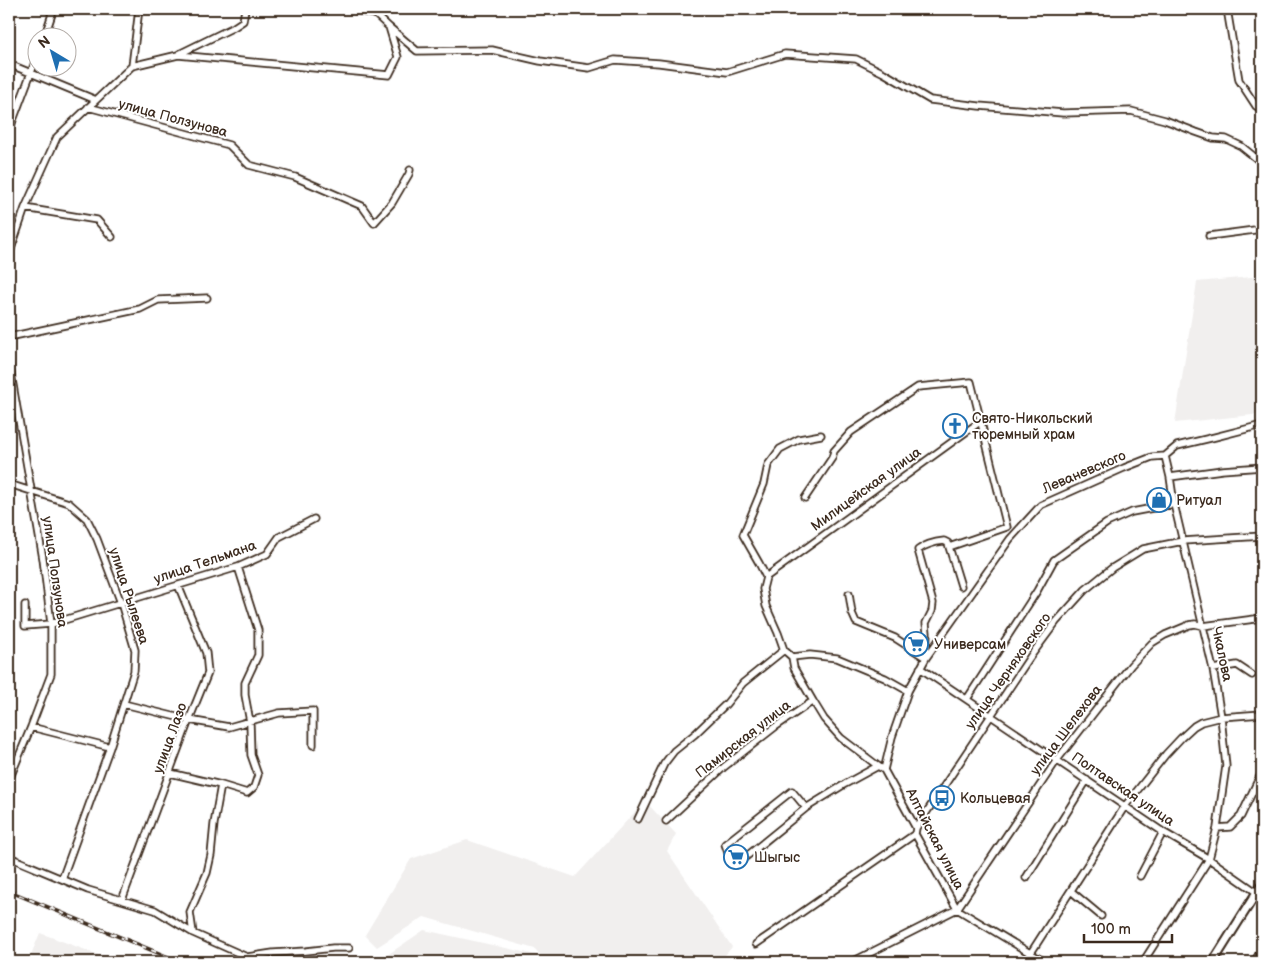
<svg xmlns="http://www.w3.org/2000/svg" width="1271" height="971" viewBox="0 0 1271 971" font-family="'Balsamiq Sans',sans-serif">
  <rect width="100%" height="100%" fill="#fff"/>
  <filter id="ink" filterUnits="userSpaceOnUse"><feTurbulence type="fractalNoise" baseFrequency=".02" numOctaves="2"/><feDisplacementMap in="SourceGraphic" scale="10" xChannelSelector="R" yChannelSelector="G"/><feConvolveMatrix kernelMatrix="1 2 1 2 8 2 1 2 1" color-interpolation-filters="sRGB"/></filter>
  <g filter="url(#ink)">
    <path fill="#f1efee" d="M1262 276V414L1175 423 1197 282Z
      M645 801 676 834 667 851 732 947 719 962H546L535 949 424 917 377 947 365 935 411 859 467 840 575 877Z
      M424 930 537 955 542 962H377Z
      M40 933 118 962H28Z"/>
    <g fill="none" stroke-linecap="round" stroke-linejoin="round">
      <defs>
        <path id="minor" d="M1227 9 1239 80 1256 106 1262 110
          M389 27 417 51 492 50 540 61 589 68 615 60 659 63 727 72 785 54 856 59 884 73 930 100 979 106 1063 113 1131 111 1165 120 1196 132 1213 138 1226 139 1241 146 1262 163
          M44 38 52 14 48 9
          M179 54 234 27 243 21 245 9
          M9 64 96 100
          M132 66 178 55 389 75 398 57 389 27 375 14 350 9
          M88 107 229 145 249 165 295 177 362 206 374 223 392 203 409 174 410 170
          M9 131 38 54
          M25 208 97 220 112 237
          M1209 236 1262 229
          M9 255 25 208 57 137 132 66 139 9
          M9 337 140 309 158 300 207 298
          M9 362 43 559 51 624V674L31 727 9 780
          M821 435 799 439 780 449 768 465 764 484 743 535 759 563 766 577 763 589 766 606 778 633 784 650 792 657 810 655 837 658 885 678 908 691
          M1170 477 1222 470 1262 467
          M9 484 69 503 87 519 97 539 121 603 135 650 134 671 110 747 62 879
          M805 498 832 458 834 451 851 432 918 387 971 382 1007 527 949 547 961 586
          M766 577 981 421
          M849 594 852 613 856 622 895 638 926 658 927 633 926 623 932 611 933 603 918 550C926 544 934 542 944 541L948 543 949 547
          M25 605V626L51 624 238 567 267 554 279 537 314 519
          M792 657 794 668 813 701
          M920 668 1163 832 1209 859 1262 896
          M1213 669 1237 665 1252 675
          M967 699 1037 591 1054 560 1107 523 1132 512 1174 504
          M124 704 189 720 229 727 279 713 313 711V745
          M31 727 110 747
          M884 770 892 737 908 691 926 658 1010 539 1041 505 1124 468 1152 457 1165 456 1177 446 1215 437 1262 425
          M884 770 916 828 915 834 957 909 1045 962
          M170 773 221 785
          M806 808 792 791 725 844 728 853 737 864 806 808 845 784 878 766 884 770
          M638 819 664 764 674 751 695 734 726 704 743 683 784 650
          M666 821 724 767 775 727 813 701 824 719 841 738 878 766
          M916 828 1030 657 1056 622 1085 590 1112 568 1143 549 1183 541 1262 536
          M1217 828 1230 827 1241 816 1262 772
          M9 857 88 890 155 910 193 933 247 957 273 953 306 951 333 948H349
          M1140 876 1163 832
          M1026 878 1087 780
          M1071 891 1101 916
          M122 900 189 720 208 673 206 653 178 585
          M193 933 190 912 207 873 211 855 214 824 221 785 247 793 254 787 258 775 251 755 250 722 245 695V683L258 655V630L238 567
          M756 944 915 834
          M852 962 957 909 1057 760 1131 665 1152 643 1165 635 1189 625 1195 624 1203 626 1262 618
          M1025 962 1125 806 1166 754 1181 738 1194 726 1201 722 1221 717 1262 714
          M1143 962 1209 859 1217 828 1226 766 1221 717 1213 669 1174 504 1170 477 1165 456
          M1254 962 1262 949"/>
        <path id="tertiary" d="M1213 962 1262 884"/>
      </defs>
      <use href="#minor" stroke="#3b2a1e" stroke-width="9"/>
      <use href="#tertiary" stroke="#3b2a1e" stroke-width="11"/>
      <use href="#minor" stroke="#fff" stroke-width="5.5"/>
      <use href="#tertiary" stroke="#fff" stroke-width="7"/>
      <defs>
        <path id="rail" d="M9 891 180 962"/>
      </defs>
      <use href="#rail" stroke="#3b2a1e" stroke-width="4"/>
      <use href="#rail" stroke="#fff" stroke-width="2" stroke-dasharray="5.5" stroke-linecap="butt"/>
    </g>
  </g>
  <defs>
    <symbol id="church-ring" viewBox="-11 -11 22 22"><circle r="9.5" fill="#fff" stroke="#1f6fb2" stroke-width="1.5"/><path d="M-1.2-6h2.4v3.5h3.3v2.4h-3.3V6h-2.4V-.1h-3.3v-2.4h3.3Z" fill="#1f6fb2"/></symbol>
    <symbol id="shop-ring" viewBox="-11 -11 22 22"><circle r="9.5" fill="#fff" stroke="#1f6fb2" stroke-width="1.5"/><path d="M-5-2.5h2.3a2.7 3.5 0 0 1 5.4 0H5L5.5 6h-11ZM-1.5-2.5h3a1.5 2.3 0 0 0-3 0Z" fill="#1f6fb2"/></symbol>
    <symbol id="supermarket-ring" viewBox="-11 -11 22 22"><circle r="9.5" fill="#fff" stroke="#1f6fb2" stroke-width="1.5"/><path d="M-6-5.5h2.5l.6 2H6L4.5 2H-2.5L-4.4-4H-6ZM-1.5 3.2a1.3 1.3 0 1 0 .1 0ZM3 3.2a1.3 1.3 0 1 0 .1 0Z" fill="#1f6fb2"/></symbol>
    <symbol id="bus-ring" viewBox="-11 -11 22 22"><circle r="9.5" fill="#fff" stroke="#1f6fb2" stroke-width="1.5"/><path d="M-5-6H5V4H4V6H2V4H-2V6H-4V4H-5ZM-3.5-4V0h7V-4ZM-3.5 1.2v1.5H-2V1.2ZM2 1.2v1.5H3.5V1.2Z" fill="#1f6fb2"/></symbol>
  </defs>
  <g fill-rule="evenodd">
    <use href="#church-ring" x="941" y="412" width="28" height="28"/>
    <use href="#shop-ring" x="1145" y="486" width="28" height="28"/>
    <use href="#supermarket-ring" x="902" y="630" width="28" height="28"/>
    <use href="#bus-ring" x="928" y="784" width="28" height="28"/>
    <use href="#supermarket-ring" x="722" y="843" width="28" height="28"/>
  </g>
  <g text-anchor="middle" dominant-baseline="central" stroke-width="4" stroke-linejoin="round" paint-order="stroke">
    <g font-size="14" fill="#3b2a1e" stroke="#fff">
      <text transform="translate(173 118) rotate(15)">улица Ползунова</text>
      <text transform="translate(1084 472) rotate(-23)">Леваневского</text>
      <text transform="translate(866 489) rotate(-36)">Милицейская улица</text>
      <text transform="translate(205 562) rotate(-19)">улица Тельмана</text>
      <text transform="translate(55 572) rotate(82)">улица Ползунова</text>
      <text transform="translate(129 596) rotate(72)">улица Рылеева</text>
      <text transform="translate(1222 654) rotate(78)">Чкалова</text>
      <text transform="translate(1008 671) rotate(-55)">улица Черняховского</text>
      <text transform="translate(1066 730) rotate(-53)">улица Шелехова</text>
      <text transform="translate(170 738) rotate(-70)">улица Лазо</text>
      <text transform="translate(743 739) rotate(-38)">Памирская улица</text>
      <text transform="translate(1123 789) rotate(34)">Полтавская улица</text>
      <text transform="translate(935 839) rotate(63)">Алтайская улица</text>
    </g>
    <g font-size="14" fill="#3b2a1e" stroke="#fff" text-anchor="start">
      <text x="972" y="418">Свято-Никольский<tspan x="972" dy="16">тюремный храм</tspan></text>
      <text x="1176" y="500">Ритуал</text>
      <text x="934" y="644">Универсам</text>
      <text x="960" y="798">Кольцевая</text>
      <text x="754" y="857">Шыгыс</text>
    </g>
  </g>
  <rect width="1271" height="971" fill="none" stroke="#fff" stroke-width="30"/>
  <rect x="15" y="15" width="1241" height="941" fill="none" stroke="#3b2a1e" stroke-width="2" filter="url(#ink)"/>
  <g transform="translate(52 52) rotate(322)"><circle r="24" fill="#ffffff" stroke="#b1aaa5"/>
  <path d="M0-4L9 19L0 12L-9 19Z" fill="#1f6fb2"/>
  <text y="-8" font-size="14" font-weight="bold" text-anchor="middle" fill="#3b2a1e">N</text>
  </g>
  <path d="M1084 934v8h88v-8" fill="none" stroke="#3b2a1e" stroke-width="2.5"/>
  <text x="1091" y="934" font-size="15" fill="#3b2a1e" stroke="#ffffff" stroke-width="4" paint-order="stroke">100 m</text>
</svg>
